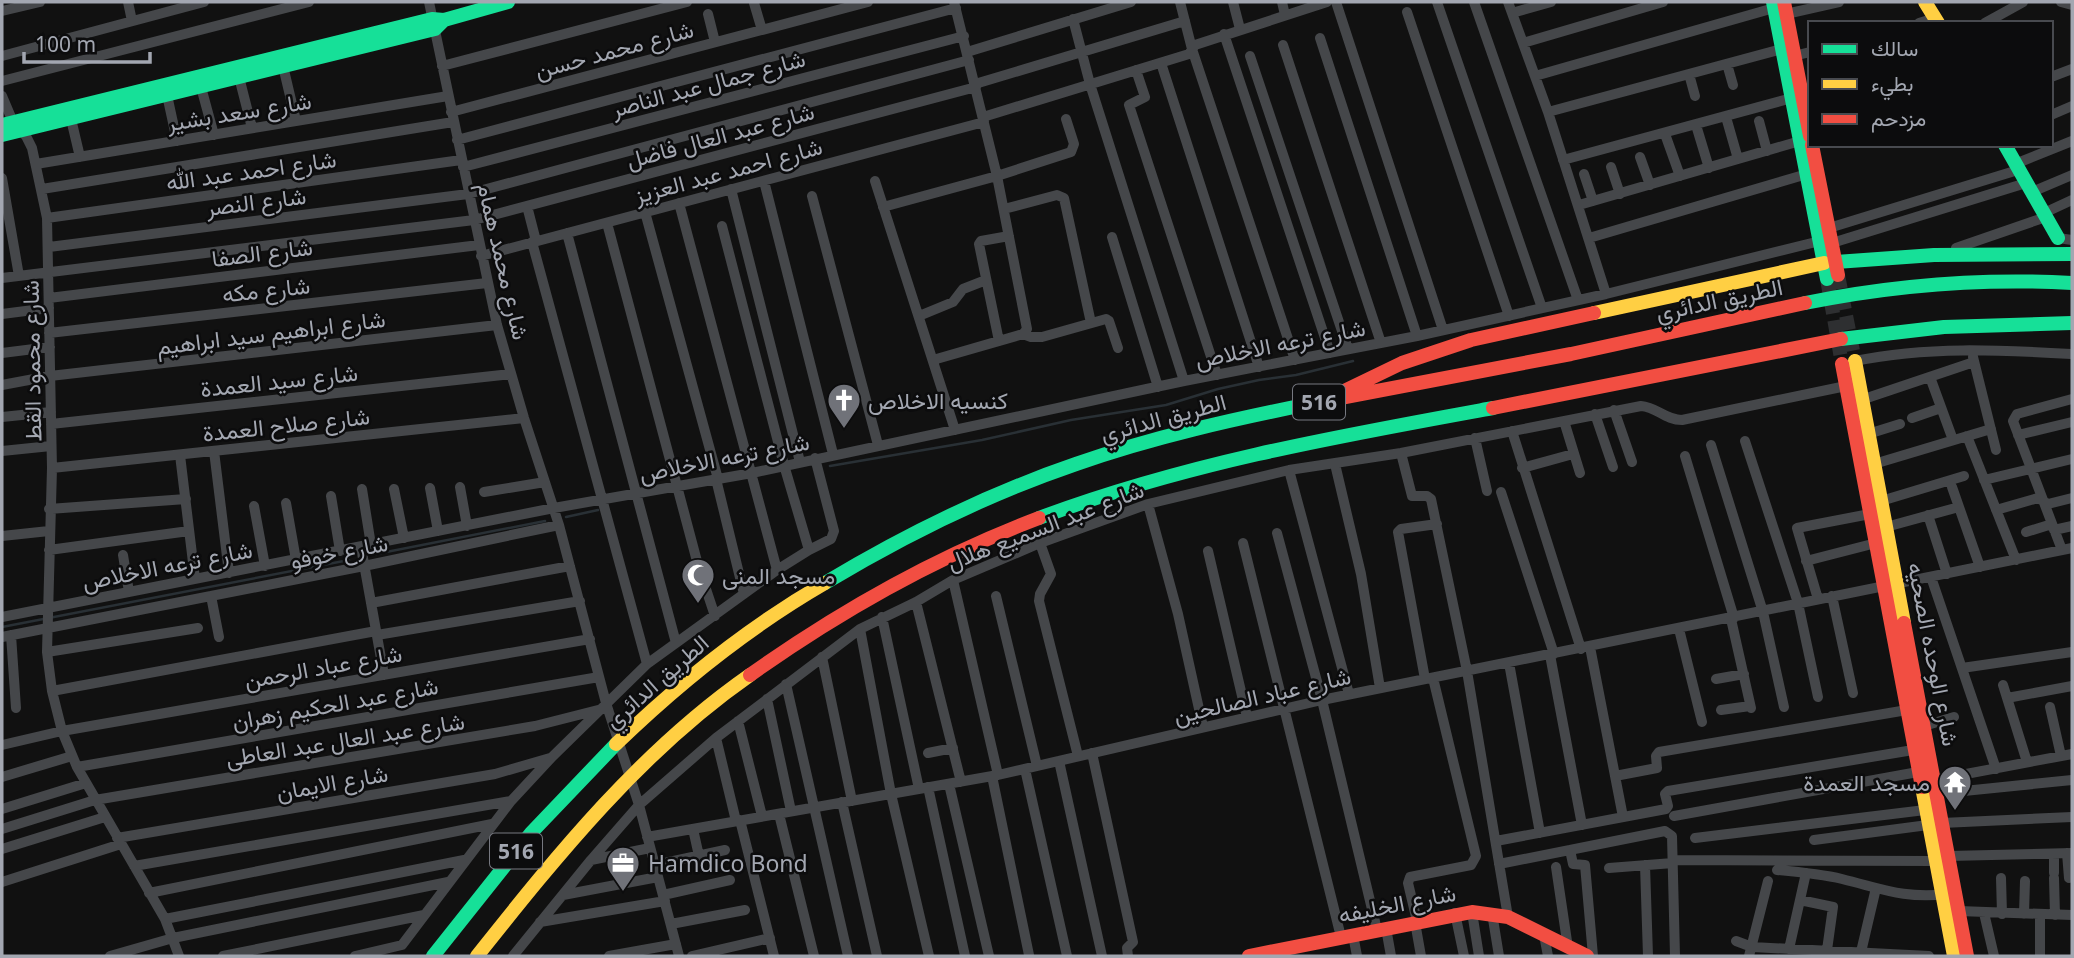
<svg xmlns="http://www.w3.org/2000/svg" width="2074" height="958" viewBox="0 0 2074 958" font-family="'Noto Sans',Vazirmatn,sans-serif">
  <rect width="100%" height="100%" fill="#111"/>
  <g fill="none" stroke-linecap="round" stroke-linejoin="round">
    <path stroke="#293035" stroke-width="2.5" d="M830 466 982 440 1071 420 1166 405 1218 389 1259 380 1296 375 1353 361
      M566 517 598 510
      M376 554 545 521
      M2 627 349 560"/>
    <path stroke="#2e2f31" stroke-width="14" stroke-dasharray="14 7" stroke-linecap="butt" d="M1838 275 1855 361
      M1827 279 1842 364"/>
    <path stroke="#45474a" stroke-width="10" d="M128 2 132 21
      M429 2 497 325 524 418 559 525 606 703 639 805 679 956
      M1180 2 1192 49 1295 360
      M1233 2 1240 29
      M1282 2 1285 15
      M1336 2 1443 330
      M1437 2 1542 308
      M1474 2 1578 300
      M1508 2 1548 112 1606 294
      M2061 2 2072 5
      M754 3 762 30
      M2 11 40 2
      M1407 12 1509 316
      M1512 13 1551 2
      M708 14 715 42
      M1786 14 1839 2
      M1073 19 1090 84 1184 381
      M1919 23 1935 18
      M1985 23 2023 2
      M1224 34 1330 353
      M1320 38 1417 336
      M1523 43 1663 2
      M1283 45 1381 343
      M967 52 1131 2
      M2 56 204 2
      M1250 56 1348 349
      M1794 56 1810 52
      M1161 63 1259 367
      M1727 64 1733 85
      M283 66 296 121
      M442 66 687 2
      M1136 70 1145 97 1129 105 1217 375
      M1689 74 1695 96
      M1535 76 1774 8
      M239 77 252 128
      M2051 77 2072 69
      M2 81 309 2
      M975 84 1185 21
      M201 87 214 135
      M167 95 177 141
      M2 96 13 122 26 136 32 148 47 218 52 468 47 652 52 691 62 731 77 767 165 919 179 956
      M451 112 868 2
      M1548 112 1782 49
      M2051 115 2072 106
      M983 117 1189 54 1195 45 1327 2
      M1726 117 1738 159
      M71 119 80 157
      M1759 121 1767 151
      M1696 125 1709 168
      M1665 134 1680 176
      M457 140 956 8
      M1640 157 1650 185
      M1563 160 1792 98
      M36 164 448 96
      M2015 164 2072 141
      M463 167 964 36
      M1611 167 1620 194
      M1584 174 1593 201
      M2 178 19 276
      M764 181 833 454
      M875 181 955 430
      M42 189 453 122
      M731 189 800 462
      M2032 192 2072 175
      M812 196 878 445
      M679 203 777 570
      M1579 205 1800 141
      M527 206 536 241
      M883 207 997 176 1071 152 1074 144 1066 119
      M1004 209 1057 195 1064 198 1091 323
      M645 212 718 479
      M2044 213 2072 200
      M47 218 461 160
      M607 223 698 565 715 616
      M722 226 784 465 809 550
      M1829 228 2018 170
      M567 233 676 643
      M1112 237 1158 387
      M1589 238 1807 174
      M2058 238 2072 240
      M532 242 647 664
      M1832 243 2026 183
      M49 247 468 194 969 60
      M1956 248 2046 217
      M481 256 984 122
      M2 278 474 220 976 87
      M49 298 479 245
      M2 314 49 308
      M919 316 953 302 963 289 986 280
      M49 333 487 283
      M1023 334 1031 337H1042L1106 319 1109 321 1118 348
      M999 341 979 244 981 241 1009 236
      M2 353 50 347
      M1973 357 1996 450
      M933 360 1023 334 1027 329 997 176 954 2
      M1855 361C1927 346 1999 350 2072 354
      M1930 377 1953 440
      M2 385 50 376 497 325
      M1861 400 1974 362
      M1614 410 1632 462
      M1595 414 1613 467
      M2 417 51 412
      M1912 418 1941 408
      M1564 421 1580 473
      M51 424 511 374
      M1512 431 1581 649
      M1868 434 1900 424
      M2018 435 2072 422
      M1967 436 2016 560
      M1475 438 1487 491
      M1745 441 1798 603 1818 697
      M1711 445 1763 612 1784 707
      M2 451 51 446
      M214 451 229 573
      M1401 453 1412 496H1427L1431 499 1467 671 1508 917
      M180 455 195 579
      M1685 456 1734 618
      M1335 464 1361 574 1380 688
      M1874 464 1991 429
      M52 468 524 418
      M1522 468 1573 454
      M1289 470 1349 694
      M716 479 744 594
      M1984 480 2072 459
      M460 487 467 526
      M1952 487 1980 567
      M430 488 438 531
      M362 489 371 545
      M394 489 404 538
      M484 492 545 482
      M1501 492 1554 654
      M331 496 340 551
      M1881 501 1964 476
      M286 503 296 560
      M1148 504 1178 614 1203 727
      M254 506 265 566
      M49 509 186 499
      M1996 510 2038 498 2048 504 2072 498
      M1928 515 1947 574
      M1886 527 1959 507
      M2054 530 2072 526
      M2026 532 2052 524
      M1277 533 1322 700 1377 930
      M2 536 49 531
      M1040 543 1051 574 1040 594 1039 601 1078 756
      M1243 543 1341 937
      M361 547 384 675
      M49 550 189 531
      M2062 550 2013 421 2017 414 2072 399
      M1208 551 1247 717
      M123 555 129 592
      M1806 561 1876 543
      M1931 577 1996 769
      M953 580 998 775
      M211 596 219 637
      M996 596 1037 766
      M1832 596 1853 693
      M1818 599 1797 528 1870 514
      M916 602 961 782
      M371 603 570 566
      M2 617 554 508 752 473 1184 381 1417 336 1606 294 1820 241
      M882 617 919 789
      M1731 619 1751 708
      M860 629 891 794 929 956
      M1679 629 1702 722
      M11 635 16 708
      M377 635 580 601
      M2 637 364 566 559 525
      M1590 647 1623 817
      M47 652 198 628
      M1550 655 1582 825
      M822 657 852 801
      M1509 663 1540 833
      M1962 668 2072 652
      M1425 679 1398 532 1401 529 1437 524
      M1716 679 1744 674
      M786 684 848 956
      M2003 685 2027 762
      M52 691 376 631
      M2007 698 2072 686
      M767 699 791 811
      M2050 707 2061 756
      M1721 710 1750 706
      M738 721 762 816
      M1924 726 1954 717
      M716 738 736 821
      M2 745 62 731 590 639
      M928 753 953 748
      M1092 753 1133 942 1127 948 1128 956
      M1059 761 1102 956
      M77 767 599 677
      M1025 769 1067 956
      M992 776 1029 955
      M1615 776 1657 768 1656 756 1659 752 1907 710
      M2 777 72 756
      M1934 780 2072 754
      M949 784 989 956
      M928 787 965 956
      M1964 791 2072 780
      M842 802 877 956
      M2 809 86 783
      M779 814 814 956
      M1674 816 1918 772
      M740 820 774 956
      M1942 823 2072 817
      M2 829 95 800 535 726 598 710
      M693 829 699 856
      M647 837 998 775 1322 700 2072 548
      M117 838 495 774 550 758
      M1695 838 1925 810
      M1814 840 1928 825
      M1496 841 1666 809 1668 806 1665 794 1668 791 1919 749
      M2 849 105 817
      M1570 850 1573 864 1585 865 1593 956
      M2067 853 2069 878
      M2054 854V873
      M1949 856 2072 853
      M591 860 650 848
      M1673 860 1934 861
      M1499 864 1665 831 1672 836 1675 956
      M655 865 725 850
      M1645 865 1648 956
      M134 866 511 801
      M1556 867 1568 948
      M1609 868 1673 863
      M1777 870C1799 872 1821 874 1842 879 1883 889 1904 899 1948 894
      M2001 878 2002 914
      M2054 878 2055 915
      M2 882 121 844
      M149 893 492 824
      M563 895 658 877
      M663 895 730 880
      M1800 900 1833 907 1827 950
      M1959 911 2072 915
      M1472 912 1479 956
      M1455 913 1464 956
      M1492 913 1499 956
      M1984 913 1994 956
      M2024 914 2025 881
      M165 919 464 860
      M1417 921 1408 883 1410 877 1471 865 1476 856 1433 678
      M540 922 665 901
      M1415 922 1421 956
      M671 924 745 910
      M1386 928 1391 956
      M1353 935 1357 956
      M1544 935 1548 956
      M1736 941 1752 947 1929 956
      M1789 949 1806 873
      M1861 952 1876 888
      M110 956 173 938 448 882
      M223 956 424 915
      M355 956 402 945 511 801 551 758 647 664 777 570 809 550 831 539 834 531 815 458
      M513 956 591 860 639 805 716 738 860 629 916 602 953 580 1040 543 1148 504 1289 470 1401 453 1641 406C1657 407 1665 420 1682 420L1846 386
      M609 956 676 944
      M692 956 770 938
      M1749 956 1768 881
      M2040 956V915"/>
    <path stroke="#16e098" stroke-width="14" d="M1773 2 1827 279
      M2 125 432 19 444 20 508 2
      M2 135 435 29 444 20
      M2005 145 2058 238
      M1836 262 1934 255 2072 254
      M1805 303C1894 285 1982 278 2072 283
      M1841 339 1944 327 2072 323
      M1039 518C1186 463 1339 436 1493 408
      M825 583C905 535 988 494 1076 464 1153 437 1234 419 1314 403
      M433 956 531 833 616 744"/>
    <path stroke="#ffcf43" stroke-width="14" d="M1925 2 1938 23
      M1594 313 1824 263
      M1855 361 1904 623
      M616 744C679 683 749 627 825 583
      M1922 787 1954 956
      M477 956C559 853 641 751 750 675"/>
    <path stroke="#f24e42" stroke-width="14" d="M1784 2 1810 136
      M1812 145 1838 275
      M1842 364 1922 787
      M1342 392 1402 363 1471 340 1594 313
      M1314 403 1571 354 1805 303
      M1493 408 1841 339
      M1904 623 1967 956
      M750 675C840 611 936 557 1039 518
      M1249 956 1472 912 1508 917 1587 956"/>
  </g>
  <defs>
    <symbol id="church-pin" viewBox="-11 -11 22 30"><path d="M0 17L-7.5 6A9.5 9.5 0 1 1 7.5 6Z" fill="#707279" stroke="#0c0c0d"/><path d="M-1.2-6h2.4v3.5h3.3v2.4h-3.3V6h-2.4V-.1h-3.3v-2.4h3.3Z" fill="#fff"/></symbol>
    <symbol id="mosque-pin" viewBox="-11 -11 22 30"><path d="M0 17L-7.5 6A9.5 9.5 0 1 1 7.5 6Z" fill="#707279" stroke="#0c0c0d"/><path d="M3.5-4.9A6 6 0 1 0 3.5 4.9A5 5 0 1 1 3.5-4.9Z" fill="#fff"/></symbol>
    <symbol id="temple-pin" viewBox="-11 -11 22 30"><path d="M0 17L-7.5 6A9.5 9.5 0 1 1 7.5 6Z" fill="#707279" stroke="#0c0c0d"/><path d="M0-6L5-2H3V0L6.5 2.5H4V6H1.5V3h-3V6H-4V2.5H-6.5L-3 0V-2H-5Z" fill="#fff"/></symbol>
    <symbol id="office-pin" viewBox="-11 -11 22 30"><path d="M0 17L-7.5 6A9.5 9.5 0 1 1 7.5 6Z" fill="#707279" stroke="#0c0c0d"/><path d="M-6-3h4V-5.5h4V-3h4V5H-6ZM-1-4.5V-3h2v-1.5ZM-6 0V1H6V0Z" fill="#fff"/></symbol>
  </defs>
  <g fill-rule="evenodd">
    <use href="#church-pin" x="825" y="381" width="38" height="52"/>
    <use href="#mosque-pin" x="679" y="556" width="38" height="52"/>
    <use href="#temple-pin" x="1936" y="763" width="38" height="52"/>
    <use href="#office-pin" x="604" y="844" width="38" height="52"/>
  </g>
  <g text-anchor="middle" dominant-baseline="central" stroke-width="5" stroke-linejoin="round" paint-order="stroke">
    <g fill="#0c0c0d" stroke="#767880" stroke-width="2">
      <rect x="1293" y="384.5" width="52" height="35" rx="5"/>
      <rect x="490" y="833.5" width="52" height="35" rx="5"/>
    </g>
    <g font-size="21" font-weight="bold" fill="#a3a7b1">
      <text x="1319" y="402">516</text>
      <text x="516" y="851">516</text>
    </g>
    <g font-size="23" fill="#a3a7b1" stroke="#0c0c0d">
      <text transform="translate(614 49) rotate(-15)">شارع محمد حسن</text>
      <text transform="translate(708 83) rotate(-15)">شارع جمال عبد الناصر</text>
      <text transform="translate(239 111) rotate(-9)">شارع سعد بشير</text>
      <text transform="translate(720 135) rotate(-15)">شارع عبد العال فاضل</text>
      <text transform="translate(251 170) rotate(-8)">شارع احمد عبد الله</text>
      <text transform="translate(728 170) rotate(-15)">شارع احمد عبد العزيز</text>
      <text transform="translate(256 201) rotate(-7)">شارع النصر</text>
      <text transform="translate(262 252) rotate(-7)">شارع الصفا</text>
      <text transform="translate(504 261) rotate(77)">شارع محمد همام</text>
      <text transform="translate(266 289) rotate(-6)">شارع مكه</text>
      <text transform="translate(1719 299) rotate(-12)">الطريق الدائري</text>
      <text transform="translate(271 332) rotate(-7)">شارع ابراهيم سيد ابراهيم</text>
      <text transform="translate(1280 343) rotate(-11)">شارع ترعه الاخلاص</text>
      <text transform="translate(31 361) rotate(-91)">شارع محمود القط</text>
      <text transform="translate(279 380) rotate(-6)">شارع سيد العمدة</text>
      <text transform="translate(1163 417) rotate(-15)">الطريق الدائري</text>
      <text transform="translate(286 424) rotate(-6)">شارع صلاح العمدة</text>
      <text transform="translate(724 457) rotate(-11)">شارع ترعه الاخلاص</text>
      <text transform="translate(1045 525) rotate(-21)">شارع عبد السميع هلال</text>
      <text transform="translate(339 551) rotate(-11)">شارع خوفو</text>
      <text transform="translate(167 565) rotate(-11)">شارع ترعه الاخلاص</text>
      <text transform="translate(1934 654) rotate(79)">شارع الوحده الصحيه</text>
      <text transform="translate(323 666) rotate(-10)">شارع عباد الرحمن</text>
      <text transform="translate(656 681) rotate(-41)">الطريق الدائري</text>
      <text transform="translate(1262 695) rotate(-13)">شارع عباد الصالحين</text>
      <text transform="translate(335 703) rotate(-10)">شارع عبد الحكيم زهران</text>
      <text transform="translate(345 739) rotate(-9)">شارع عبد العال عبد العاطى</text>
      <text transform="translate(332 782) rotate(-10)">شارع الايمان</text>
      <text transform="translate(1397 903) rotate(-11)">شارع الخليفه</text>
    </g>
    <g font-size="23" fill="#a3a7b1" stroke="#0c0c0d" text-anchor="start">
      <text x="868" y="400">كنسيه الاخلاص</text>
      <text x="722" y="575">مسجد المنى</text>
      <text x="1930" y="782" text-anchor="end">مسجد العمدة</text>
      <text x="648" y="863">Hamdico Bond</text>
    </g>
  </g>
  <rect width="2074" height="958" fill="none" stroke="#a3a7b1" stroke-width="7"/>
  <rect x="1808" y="21" width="245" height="126" fill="#0c0c0d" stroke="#484a4f" stroke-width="2"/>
  <rect x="1822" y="44" width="35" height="10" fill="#16e098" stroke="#484a4f" stroke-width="2"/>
  <text x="1871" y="56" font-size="21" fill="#a3a7b1">سالك</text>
  <rect x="1822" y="79" width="35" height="10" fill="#ffcf43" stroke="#484a4f" stroke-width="2"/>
  <text x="1871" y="91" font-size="21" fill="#a3a7b1">بطيء</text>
  <rect x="1822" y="114" width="35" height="10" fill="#f24e42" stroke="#484a4f" stroke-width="2"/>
  <text x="1871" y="126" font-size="21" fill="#a3a7b1">مزدحم</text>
  <path d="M24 52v10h126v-10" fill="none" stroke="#a3a7b1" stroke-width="3.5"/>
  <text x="35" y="52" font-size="21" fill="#a3a7b1" stroke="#0c0c0d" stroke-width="5" paint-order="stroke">100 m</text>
</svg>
